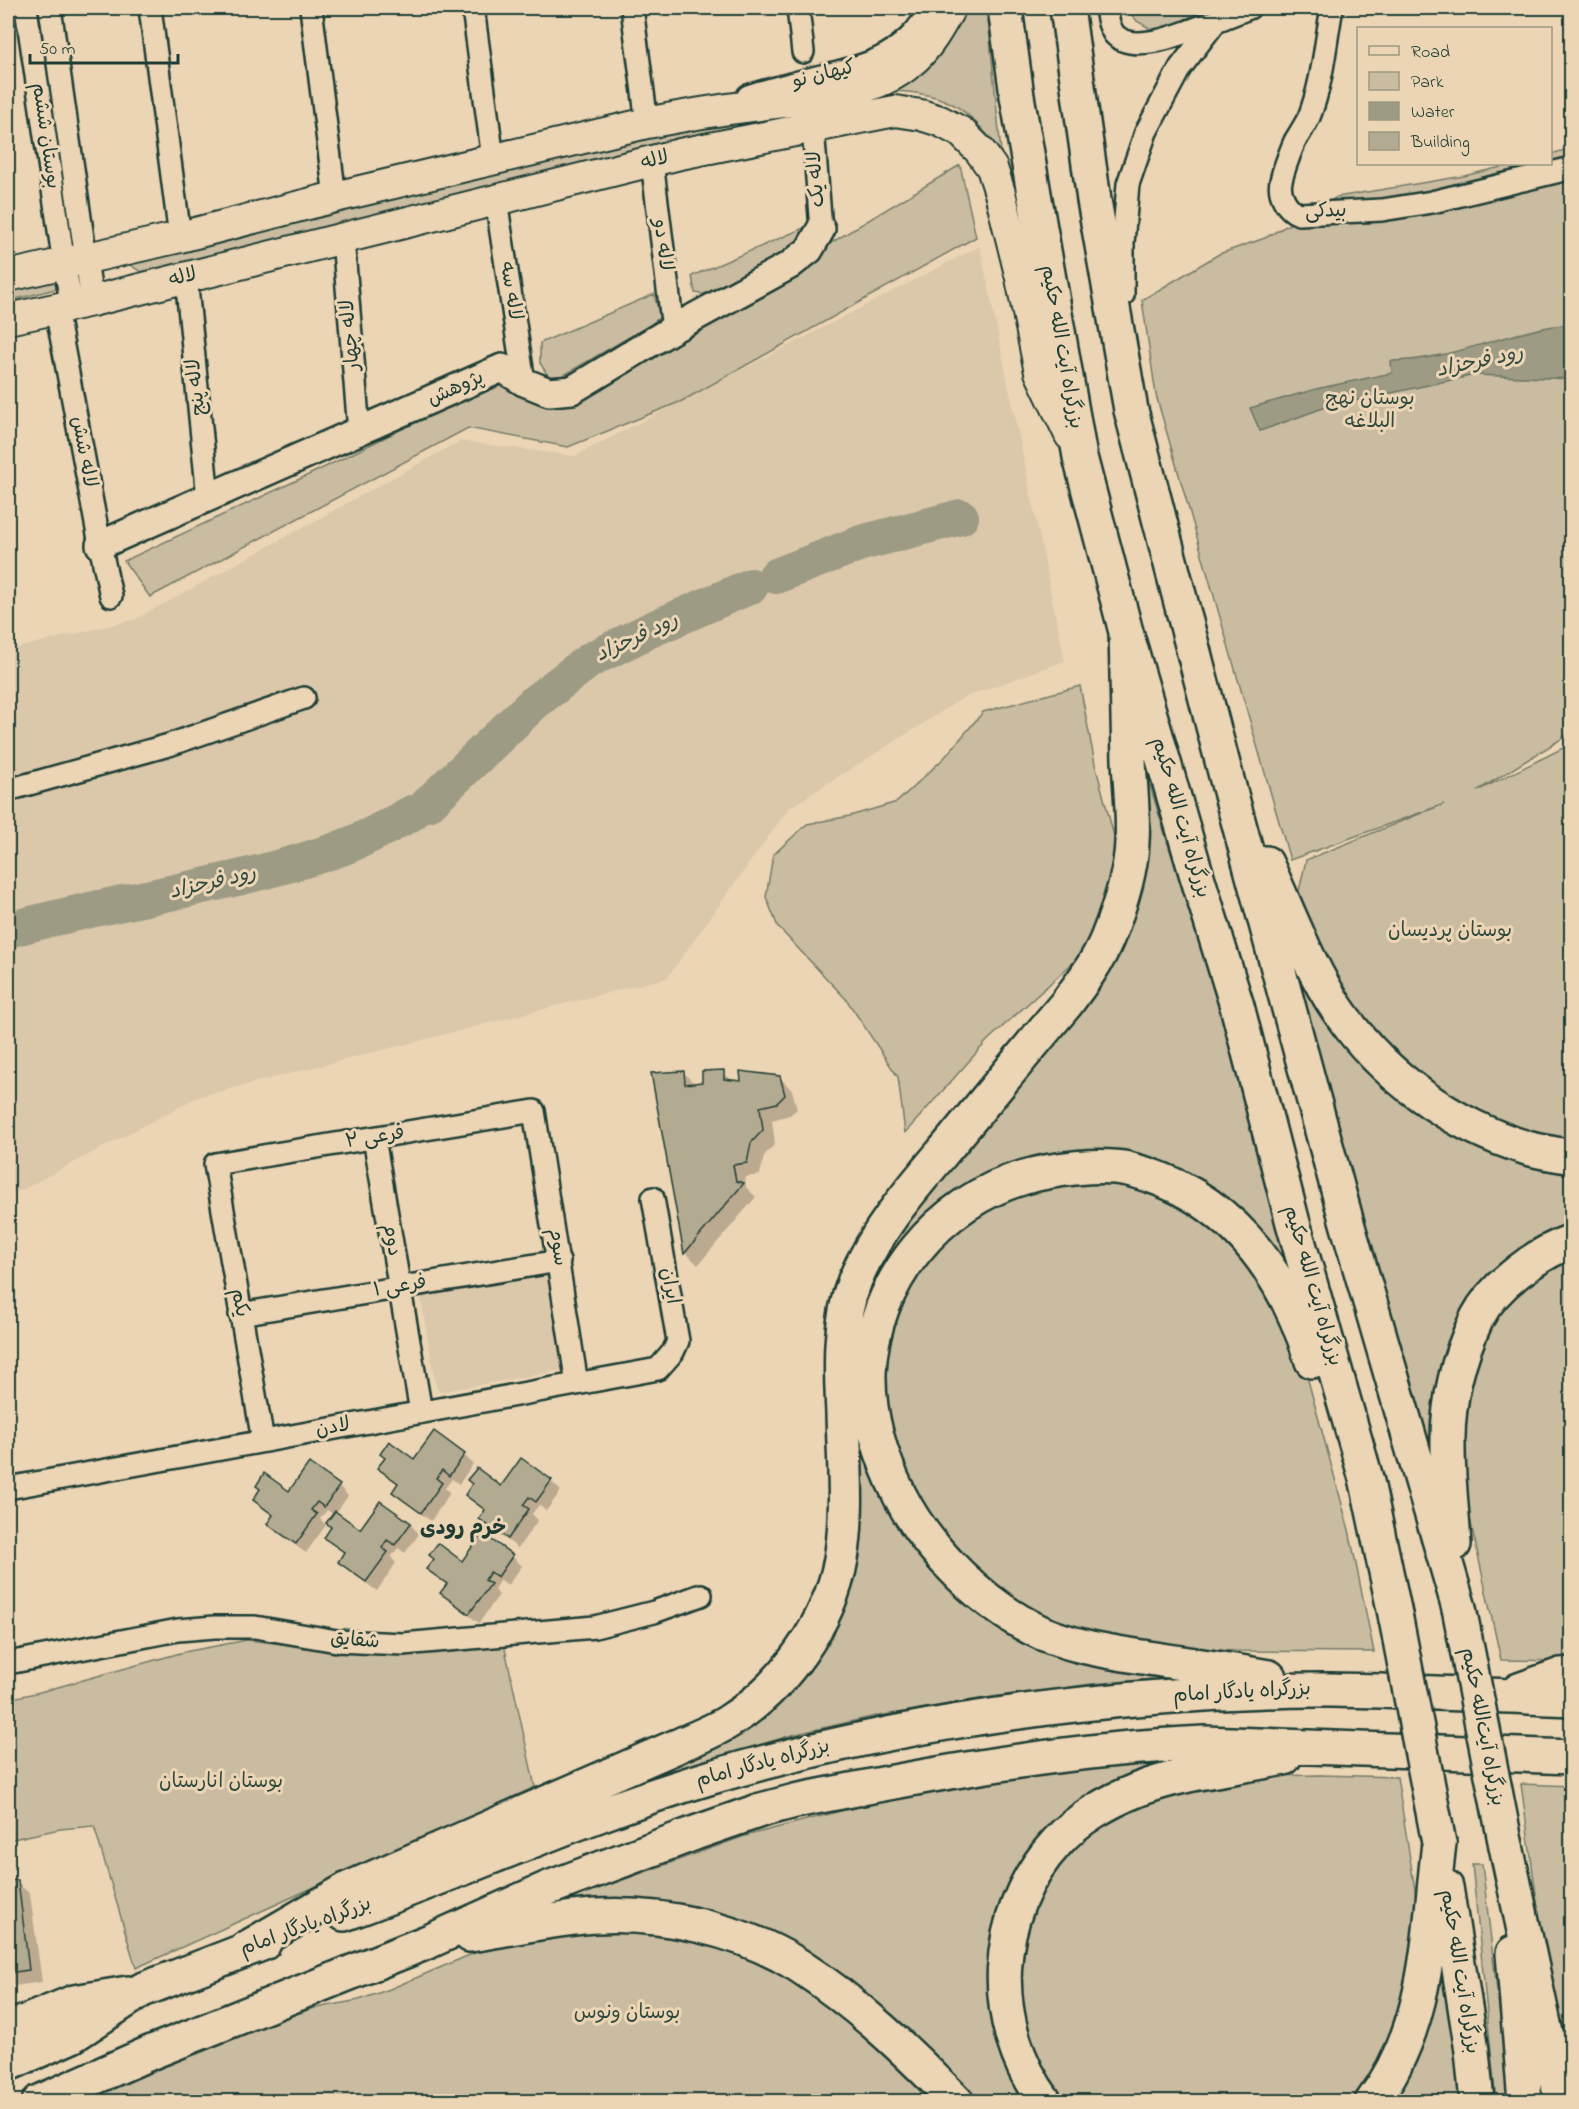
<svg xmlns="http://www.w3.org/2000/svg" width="1579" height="2109" viewBox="0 0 1579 2109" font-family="'Indie Flower','Playpen Sans Arabic',sans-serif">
  <rect width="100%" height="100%" fill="#ecd5b5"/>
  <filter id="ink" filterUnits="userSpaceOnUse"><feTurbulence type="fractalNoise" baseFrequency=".0167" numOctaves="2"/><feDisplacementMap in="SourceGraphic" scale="12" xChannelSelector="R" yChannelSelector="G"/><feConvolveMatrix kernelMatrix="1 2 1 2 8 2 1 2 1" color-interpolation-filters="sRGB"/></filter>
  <g filter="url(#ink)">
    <path fill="#dbc8aa" d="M980 246 1065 661 965 697 789 808 667 978 198 1097 20 1191 8 1192V650L136 619 460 441 575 456Z
      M551 1271 566 1361 563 1370 439 1392 435 1382 420 1293Z"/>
    <path fill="#cabca0" stroke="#747c6a" stroke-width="1.5" d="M964 8H987L1001 152C965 106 949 93 890 91Z
      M1130 8H1207L1157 33 1137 21 1130 13Z
      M760 113 810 115 141 272 130 265 132 258 651 133Z
      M1571 148V733L1477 791 1571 744V1148L1509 1129 1412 1072 1369 1030 1315 937 1299 891 1306 860 1444 804 1290 860 1156 395 1142 300 1219 254 1265 238 1337 197 1464 176 1513 164H1550L1551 154Z
      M960 165 976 237 682 401 568 447 468 428 150 597 124 561 321 469 499 381 574 398Z
      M806 227 803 242 704 294 695 293 692 276Z
      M55 277 63 287 8 301V286Z
      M654 294 660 317 650 325 552 382 540 363V343Z
      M1080 686 1095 764 1119 855 1088 949 987 1041 905 1133 898 1077 846 999 778 927 766 897 773 855 807 824 850 816 897 802 945 757 983 712Z
      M1142 760C1198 942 1257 1122 1306 1306L1163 1170 970 1187 859 1362 954 1586 1204 1675 1091 1684 871 1717 792 1735 674 1771 606 1794 682 1752 823 1638 854 1335 878 1256 1086 992Z
      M1281 935 1338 1030 1571 1169V1231L1514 1262 1434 1458Z
      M1103 1178 1176 1198 1250 1257 1303 1362 1349 1530 1374 1652 1236 1651 1110 1643 1018 1607 961 1562 914 1499 883 1404 884 1348 899 1292 938 1236 1030 1186Z
      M1571 1254V1661L1501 1660 1460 1473V1412L1473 1352 1498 1309 1534 1274Z
      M247 1640 354 1652 408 1655 504 1644 535 1787 136 1968 94 1826 60 1829 8 1840V1699L40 1692 184 1652Z
      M1229 1759 1150 1771 1001 1916 1029 2101H973L736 1925 503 1923 745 1836 906 1794 1086 1766Z
      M1320 1775 1397 1777 1415 1890 1418 1927 1398 2033 1357 2101 1059 2102 1038 2072 1016 1997 1026 1914 1070 1844 1153 1796 1262 1776Z
      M1521 1784 1571 1786V2095L1551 2004Z
      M1472 1864H1482L1510 2101H1496Z
      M636 1924 781 1966 944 2102H79L254 2028 311 2009 359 2000 390 1989 486 1948Z
      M1442 1930 1462 2101 1385 2102Z"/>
    <path fill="#9d9b84" stroke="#6b7564" stroke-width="1.5" d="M1571 324V379L1475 375 1326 407 1260 431 1250 408 1316 389 1392 373 1391 361C1453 361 1510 329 1571 324Z"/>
    <path fill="#0003" d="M683 1072 695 1084 703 1083 723 1072 733 1082H742L779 1077 792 1090 797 1109 790 1115 772 1120 775 1144 764 1156 760 1175 745 1177 746 1187 756 1197 698 1265 686 1253 653 1074Z
      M464 1455 473 1464 459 1484 452 1479 445 1488 450 1493 431 1521 403 1501 394 1492 399 1485 379 1468 414 1461Z
      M551 1481 561 1491 546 1511 539 1505 532 1514 538 1520 518 1548 490 1528 481 1518 486 1511 467 1494Z
      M339 1486 348 1496 336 1513 360 1531 410 1524 419 1534 405 1553 398 1548 391 1557 396 1563 377 1591 349 1571 340 1561 345 1554 326 1537 333 1528 334 1515 327 1510 320 1519 326 1525 306 1553 278 1533 269 1524 274 1516 255 1500Z
      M483 1535 512 1556 522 1566 508 1585 500 1580 494 1589 499 1595 479 1623 452 1603 442 1593 448 1586 428 1569 463 1563Z
      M17 1882 30 1894 42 1982 8 1987V1883Z"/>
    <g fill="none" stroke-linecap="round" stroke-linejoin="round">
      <path stroke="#9d9b84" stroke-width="36" d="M776 576 861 543 961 517
        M428 804 535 702 590 660 650 630 751 586
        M8 930C115 900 227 887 333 851 360 842 387 827 412 813"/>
    </g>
    <path fill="#b3ab91" stroke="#1f3d34" stroke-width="1.5" d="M724 1070V1079L741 1081 740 1071 780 1076 785 1095 777 1103 760 1107 763 1130 751 1143 747 1163 733 1165 736 1181 744 1183 684 1254 651 1073 684 1071 685 1084 702 1082V1071Z
      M434 1431 465 1454 449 1476 442 1470 436 1478 442 1483 421 1513 392 1492 398 1483 377 1468 385 1458 380 1454 389 1441 414 1459Z
      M521 1458 552 1480 536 1502 529 1497 523 1505 529 1509 508 1539 479 1519 485 1510 465 1495 472 1484 467 1480 477 1468 501 1486Z
      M309 1463 340 1485 324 1507 317 1502 311 1510 317 1514 296 1544 267 1524 273 1515 253 1500 260 1489 256 1486 264 1473 289 1491Z
      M380 1501 411 1523 395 1545 387 1540 382 1548 388 1552 366 1582 338 1562 344 1552 324 1538 331 1527 326 1523 335 1511 360 1529Z
      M482 1533 513 1555 498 1577 490 1572 485 1580 491 1584 469 1614 440 1593 447 1584 426 1569 434 1559 429 1555 438 1543 462 1561Z
      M18 1880 29 1970 8 1973V1881Z"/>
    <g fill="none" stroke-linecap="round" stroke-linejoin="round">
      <defs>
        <path id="minor" d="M26 8 64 264 72 305
          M50 8 92 301
          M150 8 180 237
          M311 8 335 197
          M473 8 493 159
          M632 8 647 123
          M798 8 803 52
          M1106 8C1107 16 1109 27 1114 34 1135 57 1192 29 1216 21
          M1332 8C1325 44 1323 82 1309 117 1305 125 1300 133 1295 141 1291 150 1283 171 1281 181 1278 194 1287 210 1299 214L1382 210 1432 202 1572 168
          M748 96C773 88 799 82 825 75 842 71 861 67 878 59 898 50 923 29 929 8
          M813 128 821 229
          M652 162 673 329
          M496 200 524 382
          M343 239 359 431
          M186 277 208 498
          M1123 295V243L1128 184 1146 132 1180 68 1216 21 1249 8
          M56 309 100 545 111 596
          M8 790 169 745 304 698
          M374 1138 421 1412
          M240 1314 559 1261
          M263 1441 215 1164 534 1111 577 1384
          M8 1488 658 1369 673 1352 678 1341 653 1198
          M8 1663 178 1630 215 1627H255L337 1641 403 1644 595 1627 654 1612 701 1595"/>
        <path id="tertiary" d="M100 545 502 368 524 382 549 392 572 390 673 329 790 265 809 250 821 229"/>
        <path id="secondary" d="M8 276 180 237 335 197 647 123C682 116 717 110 752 106 801 99 871 97 910 63 928 48 939 28 950 8
          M8 319 92 301 680 154 895 111 921 115 940 121 961 132 980 151 992 168 1000 193 1021 278 1040 372 1070 435"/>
        <path id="trunk" d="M1005 8 1017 96 1080 457 1126 632 1196 873 1237 1006 1293 1223 1367 1482 1396 1619
          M1067 8 1094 200 1131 410 1226 776 1347 1223 1459 1608
          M1266 863C1288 910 1309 968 1338 1010 1382 1075 1451 1125 1527 1148 1541 1152 1557 1154 1572 1157
          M1454 1544C1452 1512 1448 1479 1448 1447 1447 1403 1458 1358 1477 1318 1494 1285 1538 1253 1572 1241
          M1269 1677C1225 1669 1180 1663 1136 1656 1104 1651 1073 1646 1042 1633 985 1607 928 1551 900 1496 881 1458 868 1416 869 1373 872 1282 939 1201 1025 1177 1053 1169 1100 1163 1128 1169 1227 1193 1283 1268 1312 1361
          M1519 1690 1561 1675 1572 1674
          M1506 1846 1556 2080 1564 2102
          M1446 1887 1472 2051 1477 2102
          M344 1914C467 1870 586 1814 712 1777 862 1733 1016 1707 1173 1696 1225 1693 1278 1689 1331 1690 1411 1691 1491 1695 1572 1699
          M470 1935C511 1929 556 1918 596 1916 662 1912 742 1930 798 1965 857 2003 908 2052 957 2102
          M245 1949 348 1889 675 1747C693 1739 712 1732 728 1722 783 1688 830 1623 841 1559 849 1512 844 1462 843 1414 841 1370 838 1322 855 1280 877 1227 916 1184 953 1140 990 1095 1028 1049 1066 1004 1081 984 1097 963 1107 939 1119 909 1131 874 1132 842 1134 814 1130 787 1129 760 1128 717 1127 675 1126 632
          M1513 1953 1525 2102
          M8 2029 74 2002 128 1993
          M8 2064 72 2036 142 1990 264 1943
          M39 2102 152 2052 430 1941 546 1889 695 1833 761 1810 795 1801C930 1774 1066 1749 1204 1743L1572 1757
          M1045 2102C987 2024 991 1913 1057 1842 1077 1819 1109 1801 1137 1790 1183 1772 1235 1768 1284 1758
          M1372 2102C1430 2025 1428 1934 1439 1843"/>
      </defs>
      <use href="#minor" stroke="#1f3d34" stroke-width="26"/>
      <use href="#tertiary" stroke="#1f3d34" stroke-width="32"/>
      <use href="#secondary" stroke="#1f3d34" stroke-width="34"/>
      <use href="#trunk" stroke="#1f3d34" stroke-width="38"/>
      <use href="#minor" stroke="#ecd5b5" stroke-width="21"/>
      <use href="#tertiary" stroke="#ecd5b5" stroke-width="27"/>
      <use href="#secondary" stroke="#ecd5b5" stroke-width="30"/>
      <use href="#trunk" stroke="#ecd5b5" stroke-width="33"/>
      <defs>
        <path id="trunk-bridge" d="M1459 1608 1506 1846
          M1396 1619 1439 1843"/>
      </defs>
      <use href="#trunk-bridge" stroke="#1f3d34" stroke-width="38" stroke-linecap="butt"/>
      <use href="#trunk-bridge" stroke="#ecd5b5" stroke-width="33"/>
    </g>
  </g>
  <g text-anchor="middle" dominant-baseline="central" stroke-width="6" stroke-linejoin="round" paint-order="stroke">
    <g font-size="20" fill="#1f3d34" stroke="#ecd5b5">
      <text transform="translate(824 75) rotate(-14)">کیهان نو</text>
      <text transform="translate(45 136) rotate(82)">بوستان ششم</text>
      <text transform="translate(655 161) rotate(-14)">لاله</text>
      <text transform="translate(817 179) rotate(-94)">لاله یک</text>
      <text transform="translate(1326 212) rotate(-2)">بیدکی</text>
      <text transform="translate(662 245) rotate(83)">لاله دو</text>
      <text transform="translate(183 278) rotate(-14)">لاله</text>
      <text transform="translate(510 291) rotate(81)">لاله سه</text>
      <text transform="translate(351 335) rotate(-95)">لاله چهار</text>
      <text transform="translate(1061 347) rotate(80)">بزرگراه آیت الله حکیم</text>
      <text transform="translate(197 387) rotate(-96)">لاله پنج</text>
      <text transform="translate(456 389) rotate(-24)">پژوهش</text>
      <text transform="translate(83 452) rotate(80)">لاله شش</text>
      <text transform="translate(1180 818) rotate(74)">بزرگراه آیت الله حکیم</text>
      <text transform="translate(375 1138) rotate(-9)">فرعی ۲</text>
      <text transform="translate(391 1240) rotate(80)">دوم</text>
      <text transform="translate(557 1247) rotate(81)">سوم</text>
      <text transform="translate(669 1286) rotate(80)">ایران</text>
      <text transform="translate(1312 1286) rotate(74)">بزرگراه آیت الله حکیم</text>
      <text transform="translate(400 1287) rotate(-9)">فرعی ۱</text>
      <text transform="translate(239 1303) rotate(80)">یکم</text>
      <text transform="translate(333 1428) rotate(-10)">لادن</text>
      <text transform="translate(355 1641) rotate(5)">شقایق</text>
      <text transform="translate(1242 1693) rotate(-3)">بزرگراه یادگار امام</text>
      <text transform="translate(1482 1727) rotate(79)">بزرگراه آیت‌الله حکیم</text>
      <text transform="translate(763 1764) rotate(-15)">بزرگراه یادگار امام</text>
      <text transform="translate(306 1927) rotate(-20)">بزرگراه یادگار امام</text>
      <text transform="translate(1459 1972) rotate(81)">بزرگراه آیت الله حکیم</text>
    </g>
    <g font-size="20" fill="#304a3f" stroke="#ecd5b5">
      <text x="1370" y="399">بوستان نهج<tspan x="1370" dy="23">البلاغه</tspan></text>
      <text x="1450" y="931">بوستان پردیسان</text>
      <text x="221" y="1782">بوستان انارستان</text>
      <text x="627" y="2013">بوستان ونوس</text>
    </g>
    <g font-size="21" font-style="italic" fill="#324b40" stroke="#ecd5b5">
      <text transform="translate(1480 362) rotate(-12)">رود فرحزاد</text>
      <text transform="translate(637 638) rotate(-25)">رود فرحزاد</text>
      <text transform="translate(213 883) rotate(-13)">رود فرحزاد</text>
    </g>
    <g font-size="21" font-weight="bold" fill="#1f3d34" stroke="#ecd5b5">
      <text x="463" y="1529">خرم رودی</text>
    </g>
  </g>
  <rect width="1579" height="2109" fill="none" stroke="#ecd5b5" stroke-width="30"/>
  <rect x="15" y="15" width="1549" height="2079" fill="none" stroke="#1f3d34" stroke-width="2" filter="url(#ink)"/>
  <rect x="1357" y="27" width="195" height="138" fill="#ecd5b5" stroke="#9a9881" stroke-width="1.5"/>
  <rect x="1369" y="46" width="30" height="9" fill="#ecd5b5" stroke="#9a9881" stroke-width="1.5"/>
  <text x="1411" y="57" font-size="18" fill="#1f3d34">Road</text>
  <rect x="1369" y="72" width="30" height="18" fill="#cabca0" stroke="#9a9881" stroke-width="1.5"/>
  <text x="1411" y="87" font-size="18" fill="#1f3d34">Park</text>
  <rect x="1369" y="102" width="30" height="18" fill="#9d9b84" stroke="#9a9881" stroke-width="1.5"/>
  <text x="1411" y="117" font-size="18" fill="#1f3d34">Water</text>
  <rect x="1369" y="132" width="30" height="18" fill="#b3ab91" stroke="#9a9881" stroke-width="1.5"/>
  <text x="1411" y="147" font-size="18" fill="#1f3d34">Building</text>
  <path d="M30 54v9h148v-9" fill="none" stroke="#1f3d34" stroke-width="3"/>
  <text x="39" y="54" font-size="18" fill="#1f3d34" stroke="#ecd5b5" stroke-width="4.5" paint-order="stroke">50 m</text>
</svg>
